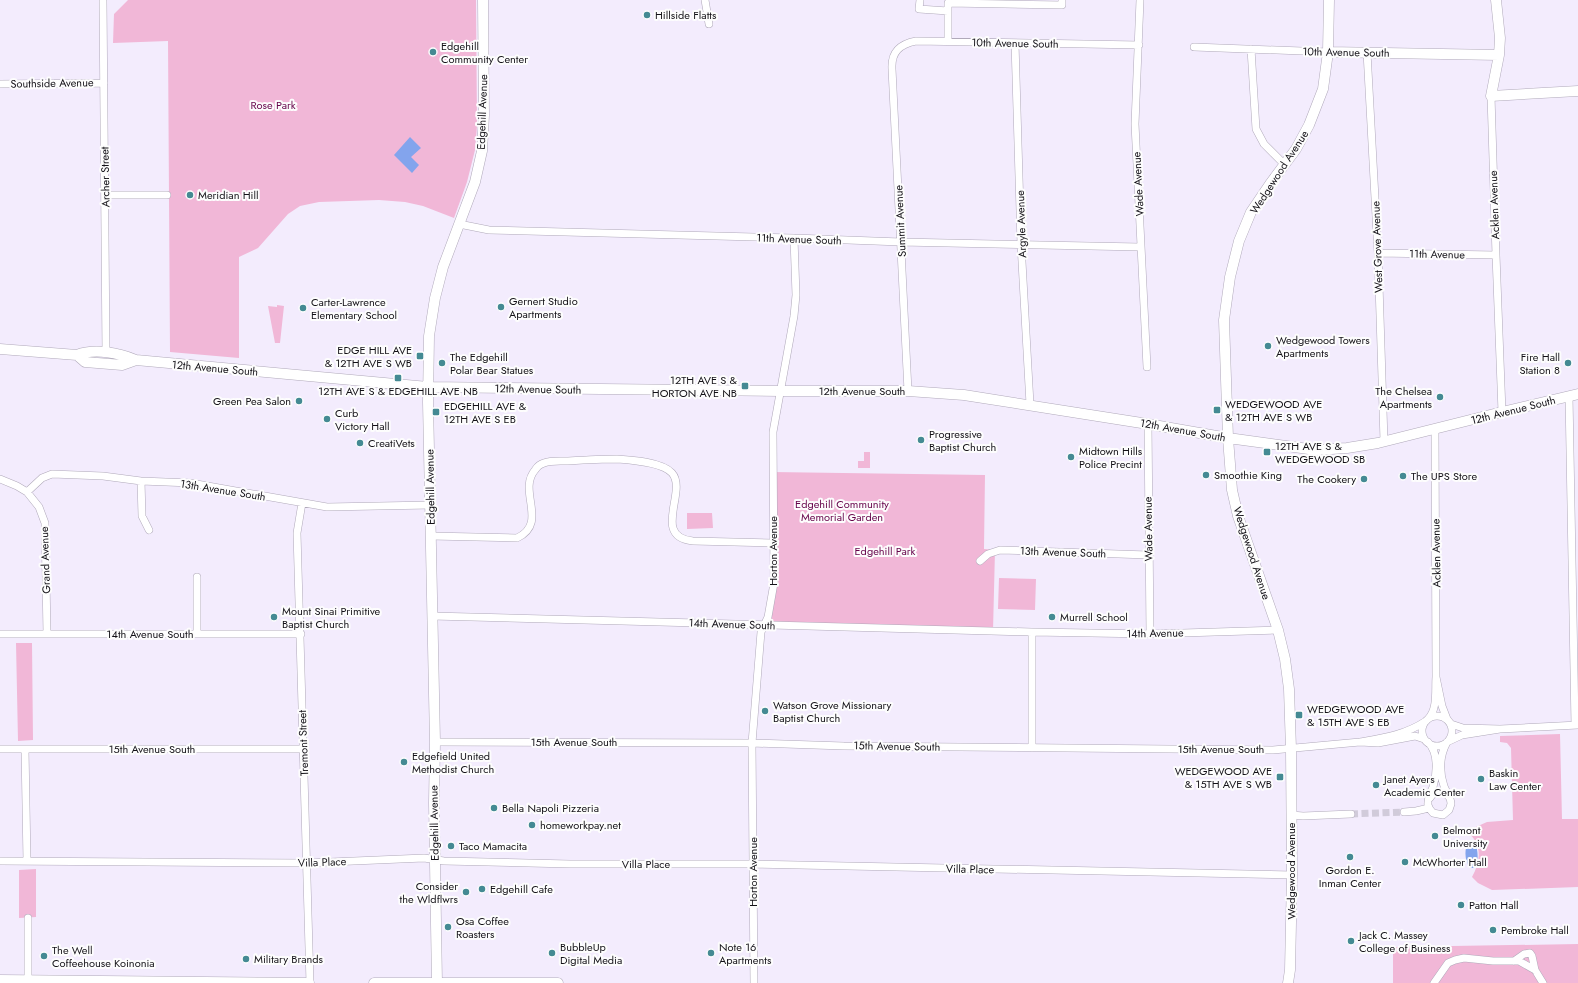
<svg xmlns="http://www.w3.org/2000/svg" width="1578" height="983" viewBox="0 0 1578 983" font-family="Jost,sans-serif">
  <rect width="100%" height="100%" fill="#f3ecfd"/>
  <path fill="#f1b7d7" d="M128 0H476L477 126 475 150 467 182 454 218 423 206 405 202 379 200 319 202 300 206 288 214 258 248 239 257V358L170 352 168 41 113 43 114 14Z
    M277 305 284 306 280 343H275L268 306 277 307Z
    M864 452H870V468H858V461H864Z
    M772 472 985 475 984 549 995 550 993 631 765 625 774 583Z
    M687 513H712L713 528 687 529Z
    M999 578 1036 579 1035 610 998 609Z
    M16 643H32L33 740 18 741Z
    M1560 734 1562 819H1578V887L1492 890 1478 883 1472 877C1479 864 1482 852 1474 839 1472 836 1470 835 1469 830L1487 822 1513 820 1511 748 1507 743 1500 742V736Z
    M36 869V917L19 918V870Z
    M1578 944V983H1393V947Z"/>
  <path fill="#83a4ed" d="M410 137 421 148 411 157 419 165 412 173 394 155Z
    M1468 842H1475C1478 851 1479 859 1475 868H1469C1465 859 1464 851 1468 842Z"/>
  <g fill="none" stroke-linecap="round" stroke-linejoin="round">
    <path stroke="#d1cbda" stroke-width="7" stroke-dasharray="7 3.5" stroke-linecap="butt" d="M1351 814 1404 812"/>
    <defs>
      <path id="street" d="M705 0 709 24
        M920 0 919 9 948 11
        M1140 0 1135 124 1147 367
        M103 1 106 353
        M948 41V3L1062 5V0
        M1015 43 1021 244 1030 404
        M1194 47 1328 52
        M1251 49 1256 129 1264 144 1284 164
        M1367 52 1378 253 1384 441
        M0 84 104 83
        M1491 96 1496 255 1502 412
        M106 195H167
        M459 224 489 230 794 238 901 242 1140 247
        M1378 253 1496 255
        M908 391 892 69C891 52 900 44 916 41L1139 45
        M1569 396 1575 725
        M1148 424 1150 634
        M1435 430 1436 677
        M0 479 17 486 27 492 42 478 52 474 103 476 141 481 191 483 327 507 430 505
        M141 481 142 516 149 530
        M27 492 39 507 45 523 47 634
        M302 503 297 533 310 983
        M431 536 517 538C549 523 517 491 535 470 537 467 540 464 544 463 551 460 561 461 568 461 584 460 601 459 617 459 632 460 662 462 672 473 688 491 651 537 693 541L773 543
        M980 561 988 554 1000 550 1148 555
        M197 577V634
        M432 616 1032 632 1150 634 1278 630
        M1032 632V748
        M0 634H301
        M1422 731a15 15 0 1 1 30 0a15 15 0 1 1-30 0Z
        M1500 729 1578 725
        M1424 739 1415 736 1378 743 1360 742C1383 738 1405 735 1426 721
        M435 742 752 743 844 746 1273 750 1360 742
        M1428 742C1439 753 1437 774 1433 787 1431 792 1427 799 1428 805 1429 809 1431 811 1433 813L1443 815 1449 810 1451 804C1451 797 1446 792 1444 786 1439 771 1440 755 1447 742L1462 735 1500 729 1463 728 1451 724 1447 719 1442 706 1436 677C1435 690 1438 709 1428 719
        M0 749H303
        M25 749 27 861
        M1430 798C1435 790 1443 790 1449 797
        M1404 812 1416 811 1429 808
        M1292 815 1303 816 1351 814
        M0 861 307 863 424 858 444 861 570 864H753L1292 875
        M28 918V983
        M1514 961 1524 954 1530 953 1532 956 1535 970
        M754 983 752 743 761 632 768 617 774 583 773 432 794 316 796 295 794 238
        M1434 983 1448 963 1455 960 1464 958 1493 961H1519L1535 970 1543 983"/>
      <path id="secondary" d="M1496 0 1500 38 1499 55 1491 96 1578 91
        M1328 52 1499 55
        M0 349 77 355C95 348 119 353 136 360L428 387 780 391H908L964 395 1148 424 1228 438 1316 450 1347 448 1378 443 1502 412 1578 394
        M77 355 85 362 122 365 136 360
        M0 980 309 983
        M374 983H558
        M437 983 434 803 435 742 428 402 429 336 435 298 443 267 475 182 482 151 484 115 483 0
        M1288 983 1290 970 1292 875 1291 749 1289 689 1285 659 1278 630 1238 516 1232 490 1228 438 1224 320 1230 277 1239 241 1251 212 1270 184 1296 149 1309 125 1323 89 1328 52 1329 0"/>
    </defs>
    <use href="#street" stroke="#b0a9ba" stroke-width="8"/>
    <use href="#secondary" stroke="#b0a9ba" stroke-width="11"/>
    <use href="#street" stroke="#fff" stroke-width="7"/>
    <use href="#secondary" stroke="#fff" stroke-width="10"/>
  </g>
  <g fill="#448a93" stroke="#fdfdfd" stroke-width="1.5">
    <circle cx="647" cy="15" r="4"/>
    <circle cx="433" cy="52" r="4"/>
    <circle cx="190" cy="195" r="4"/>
    <circle cx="501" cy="307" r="4"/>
    <circle cx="303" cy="308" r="4"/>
    <circle cx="1268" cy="346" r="4"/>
    <rect x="416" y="352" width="8" height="8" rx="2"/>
    <circle cx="442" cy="363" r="4"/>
    <circle cx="1568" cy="363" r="4"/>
    <rect x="394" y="374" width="8" height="8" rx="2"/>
    <rect x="741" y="382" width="8" height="8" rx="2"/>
    <circle cx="1440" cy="397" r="4"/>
    <circle cx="299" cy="401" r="4"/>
    <rect x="1213" y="406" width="8" height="8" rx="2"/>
    <rect x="432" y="408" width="8" height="8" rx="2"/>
    <circle cx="327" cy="419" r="4"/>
    <circle cx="921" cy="440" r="4"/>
    <circle cx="360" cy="443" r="4"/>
    <rect x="1263" y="448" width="8" height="8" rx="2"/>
    <circle cx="1071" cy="457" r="4"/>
    <circle cx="1206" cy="475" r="4"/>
    <circle cx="1403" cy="476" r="4"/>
    <circle cx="1364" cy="479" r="4"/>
    <circle cx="274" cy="617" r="4"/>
    <circle cx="1052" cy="617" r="4"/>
    <circle cx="765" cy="711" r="4"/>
    <rect x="1295" y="711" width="8" height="8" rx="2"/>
    <circle cx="404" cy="762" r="4"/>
    <rect x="1276" y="773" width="8" height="8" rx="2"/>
    <circle cx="1481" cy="779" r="4"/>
    <circle cx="1376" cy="785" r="4"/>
    <circle cx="494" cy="808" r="4"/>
    <circle cx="532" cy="825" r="4"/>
    <circle cx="1435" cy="836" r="4"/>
    <circle cx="451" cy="846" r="4"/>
    <circle cx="1350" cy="857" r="4"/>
    <circle cx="1405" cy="862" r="4"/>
    <circle cx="482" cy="889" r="4"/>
    <circle cx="466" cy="892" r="4"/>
    <circle cx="1461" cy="905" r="4"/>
    <circle cx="448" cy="927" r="4"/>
    <circle cx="1493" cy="930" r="4"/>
    <circle cx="1351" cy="941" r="4"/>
    <circle cx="552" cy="953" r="4"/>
    <circle cx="711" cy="953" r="4"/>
    <circle cx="44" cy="956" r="4"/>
    <circle cx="246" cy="959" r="4"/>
  </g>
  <g text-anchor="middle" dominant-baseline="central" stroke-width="4" stroke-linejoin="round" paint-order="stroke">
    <g font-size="11" fill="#131117" stroke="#fdfdfd" text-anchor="start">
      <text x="655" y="15">Hillside Flatts</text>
      <text x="441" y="46">Edgehill<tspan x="441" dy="13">Community Center</tspan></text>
      <text x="198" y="195">Meridian Hill</text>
      <text x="509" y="301">Gernert Studio<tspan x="509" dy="13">Apartments</tspan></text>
      <text x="311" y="302">Carter-Lawrence<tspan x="311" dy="13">Elementary School</tspan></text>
      <text x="1276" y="340">Wedgewood Towers<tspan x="1276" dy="13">Apartments</tspan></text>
      <text x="412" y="350" text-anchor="end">EDGE HILL AVE<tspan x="412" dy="13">&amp; 12TH AVE S WB</tspan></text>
      <text x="450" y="357">The Edgehill<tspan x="450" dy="13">Polar Bear Statues</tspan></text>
      <text x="1560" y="357" text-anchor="end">Fire Hall<tspan x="1560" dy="13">Station 8</tspan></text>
      <text x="737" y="380" text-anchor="end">12TH AVE S &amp;<tspan x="737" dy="13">HORTON AVE NB</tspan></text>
      <text x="398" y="391" text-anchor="middle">12TH AVE S &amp; EDGEHILL AVE NB</text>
      <text x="1432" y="391" text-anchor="end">The Chelsea<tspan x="1432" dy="13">Apartments</tspan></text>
      <text x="291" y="401" text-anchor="end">Green Pea Salon</text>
      <text x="1225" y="404">WEDGEWOOD AVE<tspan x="1225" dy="13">&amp; 12TH AVE S WB</tspan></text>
      <text x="444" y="406">EDGEHILL AVE &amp;<tspan x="444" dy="13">12TH AVE S EB</tspan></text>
      <text x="335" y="413">Curb<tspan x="335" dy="13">Victory Hall</tspan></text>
      <text x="929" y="434">Progressive<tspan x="929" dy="13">Baptist Church</tspan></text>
      <text x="368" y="443">CreatiVets</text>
      <text x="1275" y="446">12TH AVE S &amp;<tspan x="1275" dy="13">WEDGEWOOD SB</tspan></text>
      <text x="1079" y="451">Midtown Hills<tspan x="1079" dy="13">Police Precint</tspan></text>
      <text x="1214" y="475">Smoothie King</text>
      <text x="1411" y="476">The UPS Store</text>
      <text x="1356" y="479" text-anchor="end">The Cookery</text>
      <text x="282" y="611">Mount Sinai Primitive<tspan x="282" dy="13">Baptist Church</tspan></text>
      <text x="1060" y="617">Murrell School</text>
      <text x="773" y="705">Watson Grove Missionary<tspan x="773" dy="13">Baptist Church</tspan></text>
      <text x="1307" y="709">WEDGEWOOD AVE<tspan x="1307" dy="13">&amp; 15TH AVE S EB</tspan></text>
      <text x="412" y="756">Edgefield United<tspan x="412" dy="13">Methodist Church</tspan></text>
      <text x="1272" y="771" text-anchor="end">WEDGEWOOD AVE<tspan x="1272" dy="13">&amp; 15TH AVE S WB</tspan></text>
      <text x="1489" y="773">Baskin<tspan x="1489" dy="13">Law Center</tspan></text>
      <text x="1384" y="779">Janet Ayers<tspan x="1384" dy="13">Academic Center</tspan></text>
      <text x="502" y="808">Bella Napoli Pizzeria</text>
      <text x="540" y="825">homeworkpay.net</text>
      <text x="1443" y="830">Belmont<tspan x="1443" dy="13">University</tspan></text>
      <text x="459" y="846">Taco Mamacita</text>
      <text x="1413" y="862">McWhorter Hall</text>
      <text x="1350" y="870" text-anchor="middle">Gordon E.<tspan x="1350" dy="13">Inman Center</tspan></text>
      <text x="458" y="886" text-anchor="end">Consider<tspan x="458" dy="13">the Wldflwrs</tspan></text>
      <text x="490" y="889">Edgehill Cafe</text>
      <text x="1469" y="905">Patton Hall</text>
      <text x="456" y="921">Osa Coffee<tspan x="456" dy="13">Roasters</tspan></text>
      <text x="1501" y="930">Pembroke Hall</text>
      <text x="1359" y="935">Jack C. Massey<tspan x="1359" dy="13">College of Business</tspan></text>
      <text x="560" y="947">BubbleUp<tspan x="560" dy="13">Digital Media</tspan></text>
      <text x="719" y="947">Note 16<tspan x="719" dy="13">Apartments</tspan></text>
      <text x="52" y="950">The Well<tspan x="52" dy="13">Coffeehouse Koinonia</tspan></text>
      <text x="254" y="959">Military Brands</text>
    </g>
    <g font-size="11" fill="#131117" stroke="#fdfdfd">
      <text transform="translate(1015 43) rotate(1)">10th Avenue South</text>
      <text transform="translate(1346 52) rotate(1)">10th Avenue South</text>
      <text transform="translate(52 83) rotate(-1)">Southside Avenue</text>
      <text transform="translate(482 112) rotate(-88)">Edgehill Avenue</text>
      <text transform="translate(1279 172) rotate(-57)">Wedgewood Avenue</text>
      <text transform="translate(105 177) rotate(-91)">Archer Street</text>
      <text transform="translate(1138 184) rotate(-93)">Wade Avenue</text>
      <text transform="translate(1494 205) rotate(-92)">Acklen Avenue</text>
      <text transform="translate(900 221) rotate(-93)">Summit Avenue</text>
      <text transform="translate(1021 224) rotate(-92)">Argyle Avenue</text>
      <text transform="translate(799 239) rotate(2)">11th Avenue South</text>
      <text transform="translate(1377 247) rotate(-92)">West Grove Avenue</text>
      <text transform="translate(1437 254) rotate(1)">11th Avenue</text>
      <text transform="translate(215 368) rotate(5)">12th Avenue South</text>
      <text transform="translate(538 389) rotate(1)">12th Avenue South</text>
      <text x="862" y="391">12th Avenue South</text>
      <text transform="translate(1513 410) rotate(-14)">12th Avenue South</text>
      <text transform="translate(1183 430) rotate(10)">12th Avenue South</text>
      <text transform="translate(430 487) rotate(-91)">Edgehill Avenue</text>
      <text transform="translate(223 490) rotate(9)">13th Avenue South</text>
      <text transform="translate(1148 529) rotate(-91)">Wade Avenue</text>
      <text transform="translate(773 551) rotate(-90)">Horton Avenue</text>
      <text transform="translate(1063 552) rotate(2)">13th Avenue South</text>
      <text transform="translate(1252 553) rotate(72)">Wedgewood Avenue</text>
      <text transform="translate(1436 553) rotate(-91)">Acklen Avenue</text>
      <text transform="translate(45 560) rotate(-92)">Grand Avenue</text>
      <text transform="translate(732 624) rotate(2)">14th Avenue South</text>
      <text transform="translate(1155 633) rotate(-1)">14th Avenue</text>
      <text x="150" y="634">14th Avenue South</text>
      <text x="574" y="742">15th Avenue South</text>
      <text transform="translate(303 743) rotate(-92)">Tremont Street</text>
      <text transform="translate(897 746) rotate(1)">15th Avenue South</text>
      <text x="152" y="749">15th Avenue South</text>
      <text x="1221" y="749">15th Avenue South</text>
      <text transform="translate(434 823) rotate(-91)">Edgehill Avenue</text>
      <text transform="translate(322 862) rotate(-2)">Villa Place</text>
      <text x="646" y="864">Villa Place</text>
      <text transform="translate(970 869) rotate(1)">Villa Place</text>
      <text transform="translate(1291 871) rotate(-90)">Wedgewood Avenue</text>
      <text transform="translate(753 872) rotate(-90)">Horton Avenue</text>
    </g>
    <g font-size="11" fill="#66034a" stroke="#fdfdfd">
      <text x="273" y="105">Rose Park</text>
      <text x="842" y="504">Edgehill Community<tspan x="842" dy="13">Memorial Garden</tspan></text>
      <text x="885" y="551">Edgehill Park</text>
    </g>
  </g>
</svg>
